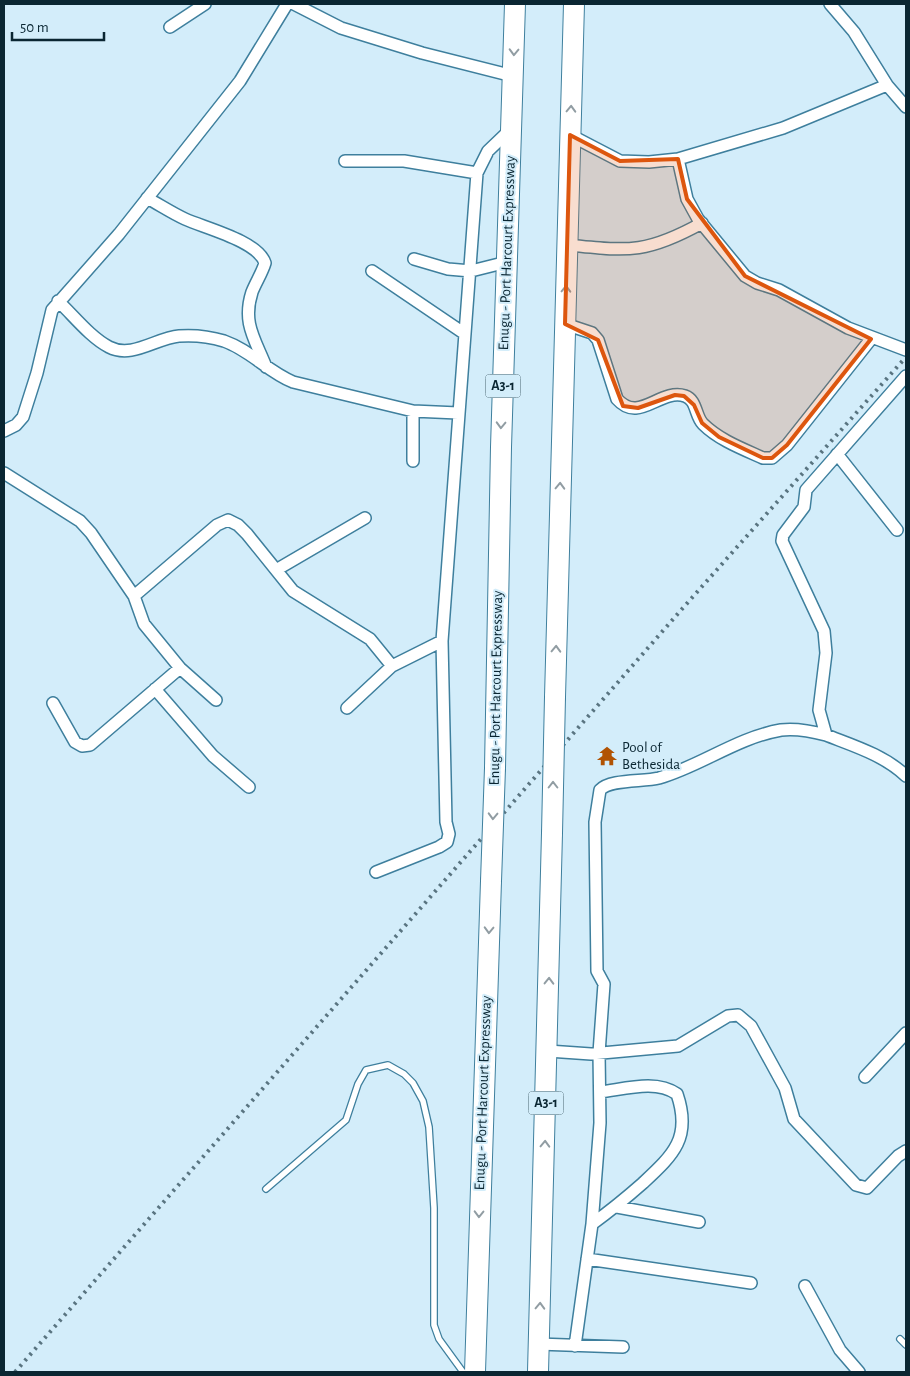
<svg xmlns="http://www.w3.org/2000/svg" width="910" height="1376" viewBox="0 0 910 1376" font-family="'Alegreya Sans',sans-serif">
  <rect width="100%" height="100%" fill="#d3edfa"/>
  <g fill="none" stroke-linecap="round" stroke-linejoin="round">
    <defs>
      <path id="service" d="M266 1189 346 1120 358 1084 366 1070 388 1065 404 1074 413 1083 423 1101 429 1127 434 1208V1325L439 1339 463 1372
        M900 1339 906 1345"/>
      <path id="minor" d="M294 4 341 28 422 53 513 76
        M830 4 854 32 887 85
        M170 27 205 4
        M570 135 620 161 649 162 678 159 783 128 887 85 906 107
        M678 159 687 199 698 219 745 276 757 283 779 290 848 328 906 350
        M345 161H404L477 173
        M147 198C160 205 172 213 185 219 205 228 258 241 265 263 262 273 256 282 252 292 242 323 255 339 266 367
        M567 245C629 251 646 254 702 223
        M414 259 448 269 471 271 507 262
        M372 271 465 334
        M58 301C74 316 90 337 109 347 132 359 156 338 179 336 193 335 211 337 224 341 250 350 268 372 293 382L413 411 458 413
        M565 324 592 333 598 340 617 399C639 424 660 388 685 396 697 400 695 416 703 424 719 440 743 449 763 458H772L787 445 871 339
        M906 376 806 490 804 507 783 535 782 541 824 631 826 653 819 710 826 735C854 746 884 755 906 776
        M413 411V461
        M4 431 16 425 23 417 37 373 52 310 119 234 240 81 287 4
        M837 454 897 530
        M4 473 80 521 91 533 134 596 144 624 180 668 216 700
        M276 570 365 518
        M134 596 217 525 228 520 238 525 247 534 293 591 370 639 392 666
        M155 689 213 756 249 787
        M53 703 75 742 82 746 90 745 180 668
        M347 708 392 666 442 641
        M376 872 439 847 447 842 449 834 446 822 442 641 477 173 488 151 511 129
        M548 1051 591 1054 678 1046 728 1016 738 1015 751 1026 785 1088 794 1119 856 1185 867 1188 898 1156 906 1151
        M865 1077 906 1033
        M617 1207 699 1222
        M592 1224C610 1211 626 1198 643 1183 673 1155 692 1138 677 1094 656 1079 625 1089 600 1092
        M587 1259 751 1283
        M805 1286 840 1350 859 1372
        M538 1344 623 1347
        M575 1346 592 1224 600 1123 599 1053 604 984 597 971 595 822 600 790C610 779 643 782 659 778 701 766 736 738 781 730 796 728 811 731 826 735"/>
      <path id="trunk" d="M555 697 574 4
        M495 768 501 447 515 4
        M475 1372 491 881
        M538 1372 552 833"/>
    </defs>
    <use href="#service" stroke="#3e7f9d" stroke-width="8"/>
    <use href="#minor" stroke="#3e7f9d" stroke-width="14"/>
    <use href="#trunk" stroke="#3e7f9d" stroke-width="22"/>
    <use href="#service" stroke="#fff" stroke-width="5.5"/>
    <use href="#minor" stroke="#fff" stroke-width="11"/>
    <use href="#trunk" stroke="#fff" stroke-width="20"/>
    <path stroke="#597480" stroke-width="4" stroke-dasharray="2.5 5" stroke-linecap="butt" d="M15 1372 682 609 906 357"/>
    <defs>
      <path id="trunk-bridge" d="M552 833 555 697
        M491 881 495 768"/>
    </defs>
    <use href="#trunk-bridge" stroke="#3e7f9d" stroke-width="22" stroke-linecap="butt"/>
    <use href="#trunk-bridge" stroke="#fff" stroke-width="20"/>
  </g>
  <defs><path id="oneway-chevron" d="M-2-3.5L2.5 0L-2 3.5" fill="none" stroke-width="1.6" stroke-linecap="round" stroke-linejoin="round" transform="scale(1.25)"/></defs>
  <g stroke="#919da3">
    <use href="#oneway-chevron" transform="translate(514 52) rotate(92)"/>
    <use href="#oneway-chevron" transform="translate(571 109) rotate(-88)"/>
    <use href="#oneway-chevron" transform="translate(566 289) rotate(-88)"/>
    <use href="#oneway-chevron" transform="translate(501 425) rotate(92)"/>
    <use href="#oneway-chevron" transform="translate(560 486) rotate(-88)"/>
    <use href="#oneway-chevron" transform="translate(556 649) rotate(-88)"/>
    <use href="#oneway-chevron" transform="translate(553 785) rotate(-90)"/>
    <use href="#oneway-chevron" transform="translate(493 816) rotate(92)"/>
    <use href="#oneway-chevron" transform="translate(489 930) rotate(92)"/>
    <use href="#oneway-chevron" transform="translate(549 981) rotate(-89)"/>
    <use href="#oneway-chevron" transform="translate(545 1144) rotate(-88)"/>
    <use href="#oneway-chevron" transform="translate(479 1214) rotate(91)"/>
    <use href="#oneway-chevron" transform="translate(540 1306) rotate(-88)"/>
  </g>
  <path fill="#dd560e" fill-opacity="0.2" stroke="#dd560e" stroke-width="4" stroke-linejoin="round" d="M570 135 620 161 678 159 687 199 745 276 871 339 787 445 772 458H763L719 437 702 423 694 405 684 396 675 395 638 408 623 406 598 340 565 324Z"/>
  <defs>
    <symbol id="temple-bare" viewBox="-9 -9 18 18"><path d="M0-6L5-2H3V0L6.5 2.5H4V6H1.5V3h-3V6H-4V2.5H-6.5L-3 0V-2H-5Z" fill="#b15303" stroke="#d3edfa" stroke-width="2.5" paint-order="stroke"/></symbol>
  </defs>
  <g fill-rule="evenodd">
    <use href="#temple-bare" x="593" y="742" width="28" height="28"/>
  </g>
  <g text-anchor="middle" dominant-baseline="central" stroke-width="4" stroke-linejoin="round" paint-order="stroke">
    <g fill="#d3edfa" stroke="#46626e" stroke-width="1">
      <rect x="485.5" y="374.5" width="35" height="23" rx="4"/>
      <rect x="528.5" y="1091.5" width="35" height="23" rx="4"/>
    </g>
    <g font-size="14" font-weight="bold" fill="#0a2632">
      <text x="503" y="386">A3-1</text>
      <text x="546" y="1103">A3-1</text>
    </g>
    <g font-size="15" fill="#0a2632" stroke="#d3edfa">
      <text transform="translate(507 253) rotate(-88)">Enugu - Port Harcourt Expressway</text>
      <text transform="translate(496 688) rotate(-89)">Enugu - Port Harcourt Expressway</text>
      <text transform="translate(483 1093) rotate(-88)">Enugu - Port Harcourt Expressway</text>
    </g>
    <g font-size="15" fill="#0a2632" stroke="#d3edfa" text-anchor="start">
      <text x="622" y="747">Pool of<tspan x="622" dy="17">Bethesida</tspan></text>
    </g>
  </g>
  <rect width="910" height="1376" fill="none" stroke="#0a2632" stroke-width="10"/>
  <path d="M12 32v8h92v-8" fill="none" stroke="#0a2632" stroke-width="2.5"/>
  <text x="20" y="32" font-size="15" fill="#0a2632" stroke="#d3edfa" stroke-width="4" paint-order="stroke">50 m</text>
</svg>
